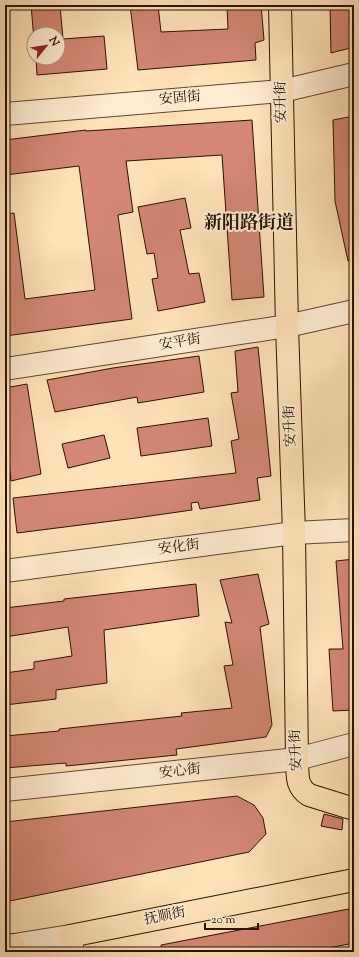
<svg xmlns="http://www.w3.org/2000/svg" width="359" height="957" viewBox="0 0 359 957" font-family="'Sorts Mill Goudy','Noto Serif SC',serif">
  <rect width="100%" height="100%" fill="#ffe2b8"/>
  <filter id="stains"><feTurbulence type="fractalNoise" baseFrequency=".005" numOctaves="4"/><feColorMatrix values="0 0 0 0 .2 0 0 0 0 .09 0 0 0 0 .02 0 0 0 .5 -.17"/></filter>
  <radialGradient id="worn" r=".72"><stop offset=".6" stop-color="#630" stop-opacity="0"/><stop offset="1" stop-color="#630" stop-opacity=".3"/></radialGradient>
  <path fill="#d38774" stroke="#281300" d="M31 5H60L63 39 104 36 107 69 37 75 36 58H58V34H34V40Z
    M130 5H158L161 32 228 29 227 5H261L264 40 255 43 256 60 138 70Z
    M330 5H354V47L331 53Z
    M354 116V260L348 261 335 201 333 120Z
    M252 120 264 297 232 300 222 155 126 161 133 212 118 215 132 319 5 336V214L14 213 25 299 95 290 79 166 5 175V140L86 130V131Z
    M185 198 191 228 180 230 189 274 199 273 205 302 158 311 152 279 158 278 154 253 147 254 138 207Z
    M258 347 271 476 257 478 260 500 200 509 198 502 191 503 192 510 136 518 17 533 13 498 236 473 231 441 239 439 231 393 238 392 235 351Z
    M199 356 204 392 138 403 137 397 55 412 47 380 113 368Z
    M27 384 41 474 11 481 5 429V388Z
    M208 418 212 446 141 456 137 428Z
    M104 435 110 458 68 468 62 444Z
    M354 559V710L333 711 329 649H343L336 561Z
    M258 574 269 624 260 627 272 725 266 737 176 749 177 755 66 766V763L5 768V736L59 731V729L182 716 181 713 232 708 224 666 233 665 225 622 232 623 220 580Z
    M196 584 199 616 104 630 107 683 56 690V699L5 705V673L34 669V662L72 656 68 627 5 637V608L64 601V599Z
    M237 796 254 805 263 818 266 834 249 852 5 902V822Z
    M324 814 343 819 342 830 321 826Z
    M354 908V943L308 952H162L161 945Z"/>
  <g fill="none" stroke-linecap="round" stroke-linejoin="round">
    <defs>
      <path id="minor" d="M5 114 282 91 354 74
        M5 369 287 326 354 311
        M5 571 294 533 354 530
        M5 790 297 759 354 744
        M18 952 14 945 70 936 73 952"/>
      <path id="major" d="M280 5 287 326 294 533 297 759C298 774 295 786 309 795L354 809
        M70 936 354 880
        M5 948 14 945"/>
    </defs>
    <use href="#minor" stroke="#5e472e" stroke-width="24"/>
    <use href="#major" stroke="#281300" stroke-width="24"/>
    <use href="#minor" stroke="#ffecd1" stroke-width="22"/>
    <use href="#major" stroke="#ffe2b8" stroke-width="22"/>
  </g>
  <g text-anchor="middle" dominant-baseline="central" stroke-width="4" stroke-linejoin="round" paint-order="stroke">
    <g font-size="14" fill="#281300" stroke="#ffecd1">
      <text transform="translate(180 99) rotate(-5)">安固街</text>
      <text transform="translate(282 102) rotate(-91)">安升街</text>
      <text transform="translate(180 343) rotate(-9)">安平街</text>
      <text transform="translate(291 426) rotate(-92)">安升街</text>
      <text transform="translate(179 548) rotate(-7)">安化街</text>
      <text transform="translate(297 750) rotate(-92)">安升街</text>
      <text transform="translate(180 772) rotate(-6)">安心街</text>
      <text transform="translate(165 917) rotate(-11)">抚顺街</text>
    </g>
    <g font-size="18" font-weight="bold" fill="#281300" stroke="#ffecd1">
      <text x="249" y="224">新阳路街道</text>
    </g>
  </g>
  <rect width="359" height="957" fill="none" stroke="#ffe2b8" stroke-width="20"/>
  <rect x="6" y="6" width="347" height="945" fill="none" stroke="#281300" stroke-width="2"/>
  <rect x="10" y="10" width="339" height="937" fill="none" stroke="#281300"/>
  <g transform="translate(46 46) rotate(60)"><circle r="19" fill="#ffecd1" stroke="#a9957d"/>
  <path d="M0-3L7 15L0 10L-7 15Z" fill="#8f2418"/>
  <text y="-6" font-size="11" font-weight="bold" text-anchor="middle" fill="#281300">N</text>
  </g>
  <path d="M205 923v6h53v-6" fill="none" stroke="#281300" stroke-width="2"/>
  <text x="211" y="923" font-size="12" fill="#281300" stroke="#ffecd1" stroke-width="3" paint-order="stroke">20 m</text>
  <rect width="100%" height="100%" filter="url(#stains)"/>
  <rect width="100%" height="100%" fill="url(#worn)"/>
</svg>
